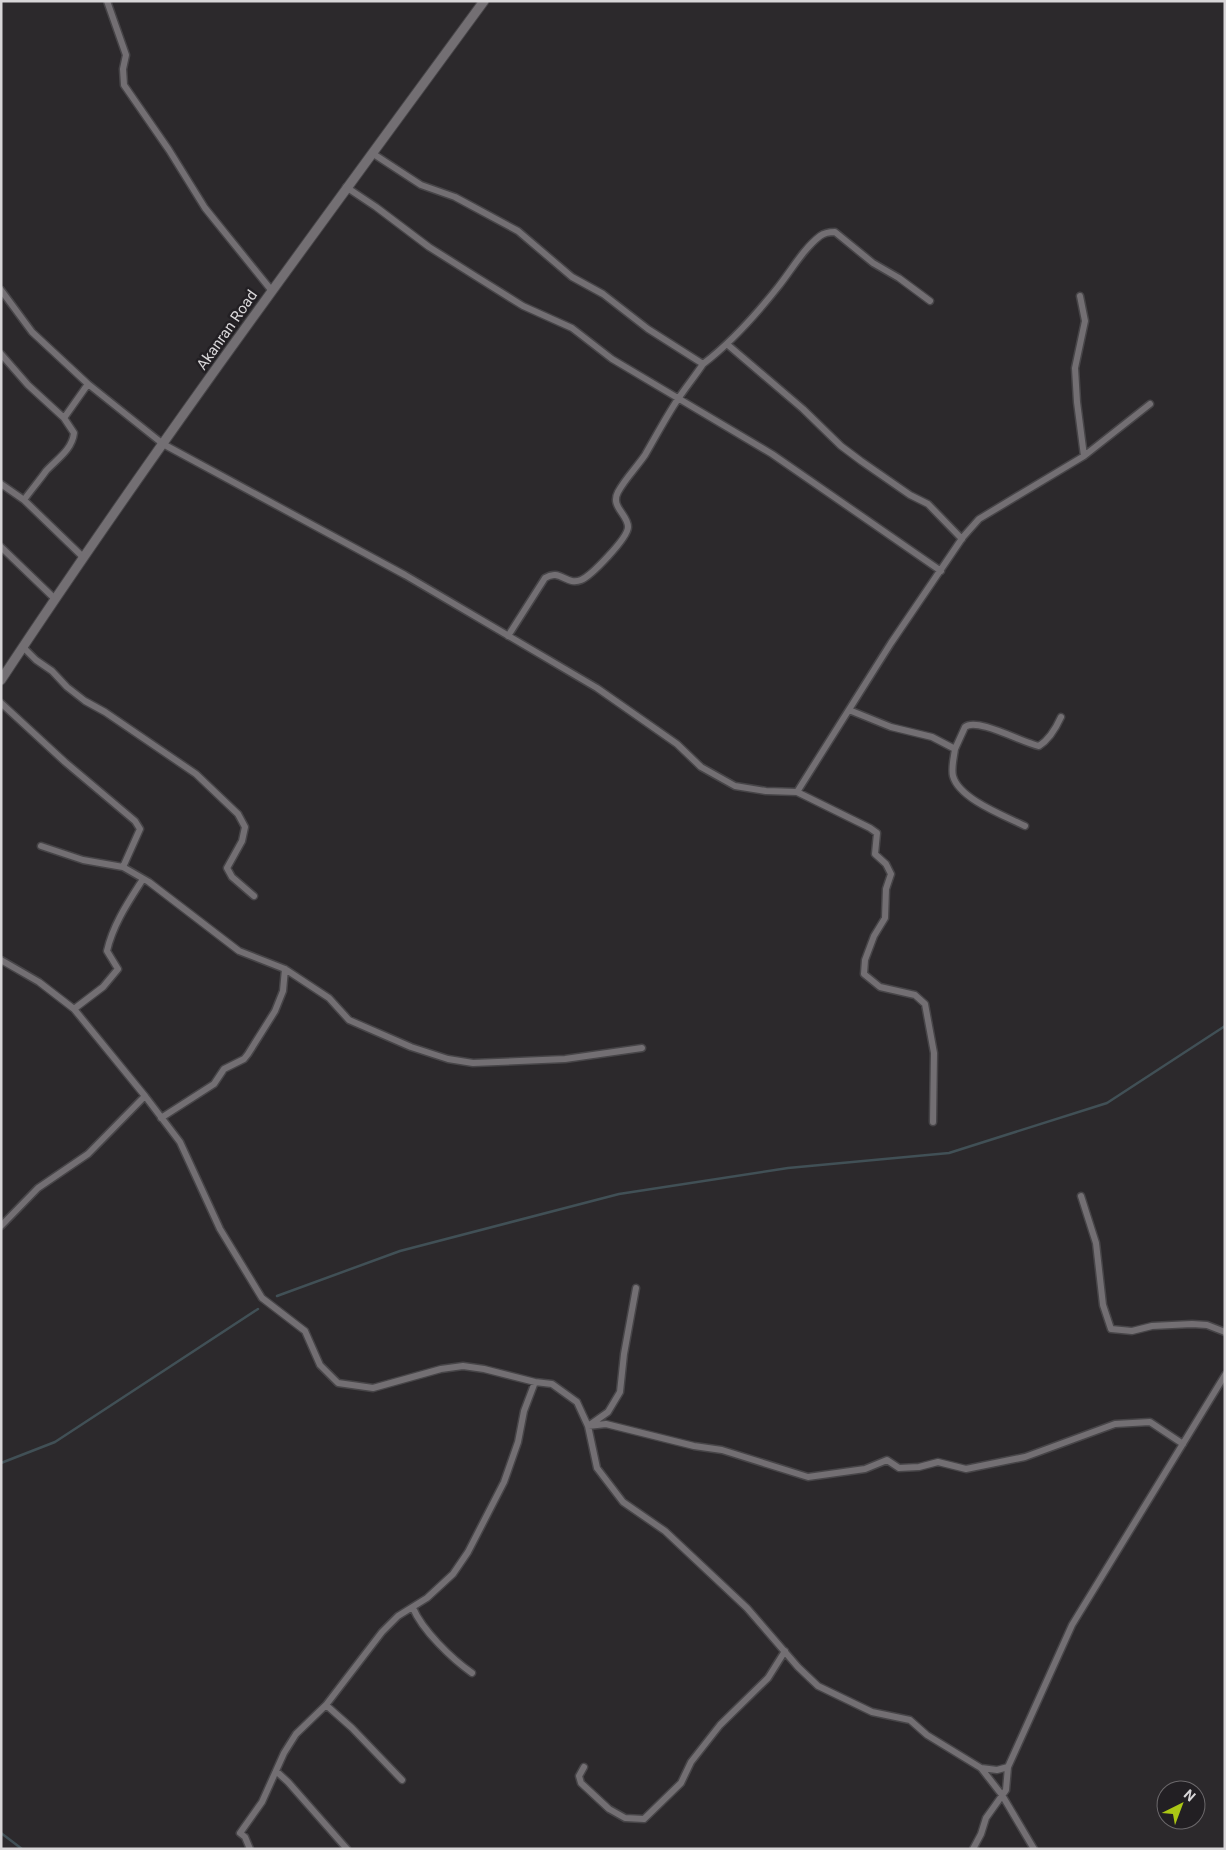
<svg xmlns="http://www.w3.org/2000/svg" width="1226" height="1850" viewBox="0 0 1226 1850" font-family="Roboto,sans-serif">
  <rect width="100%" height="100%" fill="#2c292c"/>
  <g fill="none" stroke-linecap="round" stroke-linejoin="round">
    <path stroke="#415056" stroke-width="2.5" d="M277 1296 400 1251 619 1194 788 1168 949 1153 1107 1103 1225 1026
      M1 1463 55 1442 258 1309
      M1 1833 22 1849"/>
    <defs>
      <path id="minor" d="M107 1 126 55 123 69 124 85 169 150 205 208 272 291
        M372 153 421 185 455 197 518 231 572 277 603 294 648 329 703 364C732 342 755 316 778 287 791 271 803 249 820 236 824 233 829 232 835 232L873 263 899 278 930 301
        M346 187 376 207 429 247 475 276 523 306 572 328 612 359 772 454 941 571
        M1 290 32 332 88 384 163 444 405 575 597 688 677 744 701 767 735 786 766 791 797 792 891 643 963 537 979 519 1084 456 1150 404
        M1080 296 1085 321 1075 368 1077 402 1084 456
        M728 345 803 409 841 446 861 461 910 495 928 504 962 539
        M1 354 28 385 64 418 74 433C72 450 57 459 46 471 39 481 31 490 24 500
        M64 418 88 384
        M1 484 24 500 83 557
        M1 547 55 599
        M508 636 545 578C560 568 566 586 581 580 591 576 628 538 628 527 628 514 610 507 618 492 625 479 636 468 645 455 656 436 666 417 678 399 686 387 695 376 703 364
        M23 647 36 660 52 671 67 687 85 701 105 712 196 774 238 814 245 827 242 841 227 868 232 877 254 896
        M1 703 65 762 135 821 140 829 123 867
        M849 710 891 727 932 737 955 749C954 757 951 768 953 776 959 799 1005 816 1025 826
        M955 749 965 727C977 717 1023 743 1039 746 1050 739 1056 728 1061 717
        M797 792 870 828 877 833 875 854 886 864 891 874 886 889 885 918 874 936 865 960 864 974 880 987 915 995 925 1004 934 1053 933 1122
        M41 846 83 860 123 867 149 882 239 951 285 969 329 998 349 1020 411 1047 448 1059 473 1063 565 1059 642 1048
        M1 960 39 982 74 1009 145 1096 180 1142 220 1229 262 1298 305 1331 320 1365 338 1383 373 1388 441 1369 463 1366 484 1369 535 1382 552 1384 577 1402 588 1426 597 1468 623 1502 665 1531 747 1608 798 1667 818 1686 872 1712 910 1720 927 1735 981 1768 1002 1795 1034 1849
        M74 1009 103 987 118 969 107 951C113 924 129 901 143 879
        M161 1118 214 1084 224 1069 244 1059 248 1054 275 1011 283 991 285 969
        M1081 1196 1096 1243 1103 1305 1111 1329 1132 1331 1152 1326 1192 1324 1207 1325 1225 1332
        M1 1226 38 1188 88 1154 145 1096
        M591 1424 608 1412 620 1392 624 1354 636 1288
        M588 1426 606 1424 694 1446 722 1450 808 1477 865 1469 887 1460 899 1468 919 1467 938 1462 966 1469 1025 1457 1115 1424 1150 1422 1183 1444
        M413 1608C422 1630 452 1659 472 1673
        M326 1705 352 1728 402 1780
        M584 1767 579 1776 581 1783 609 1809 625 1818 644 1819 681 1783 691 1762 720 1725 768 1678 785 1651
        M981 1768 997 1770 1008 1767
        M276 1771 288 1782 347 1849
        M250 1849 245 1837 240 1833 262 1802 284 1753 296 1734 326 1705 382 1632 398 1616 427 1598 453 1574 468 1552 504 1482 518 1442 524 1411 535 1382
        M973 1849 981 1834 986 1818 1006 1790 1008 1767 1072 1625 1225 1375"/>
      <path id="secondary" d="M1 680C154 448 320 225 484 1"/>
    </defs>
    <use href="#minor" stroke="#474548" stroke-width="9"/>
    <use href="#secondary" stroke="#474548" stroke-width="11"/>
    <use href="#minor" stroke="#736f73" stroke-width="6"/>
    <use href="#secondary" stroke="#736f73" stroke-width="9"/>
  </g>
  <g text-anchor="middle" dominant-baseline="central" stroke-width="5" stroke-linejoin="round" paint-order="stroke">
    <g font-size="15" fill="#d8d6d8" stroke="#221f23">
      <text transform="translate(227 330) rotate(-55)">Akanran Road</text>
    </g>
  </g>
  <rect width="1226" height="1850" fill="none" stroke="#d8d6d8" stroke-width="5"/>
  <g transform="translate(1181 1805) rotate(42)"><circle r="24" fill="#221f23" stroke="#6b686b"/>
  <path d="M0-4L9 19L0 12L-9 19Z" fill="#abc615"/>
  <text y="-8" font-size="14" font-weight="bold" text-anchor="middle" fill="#d8d6d8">N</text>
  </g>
</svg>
